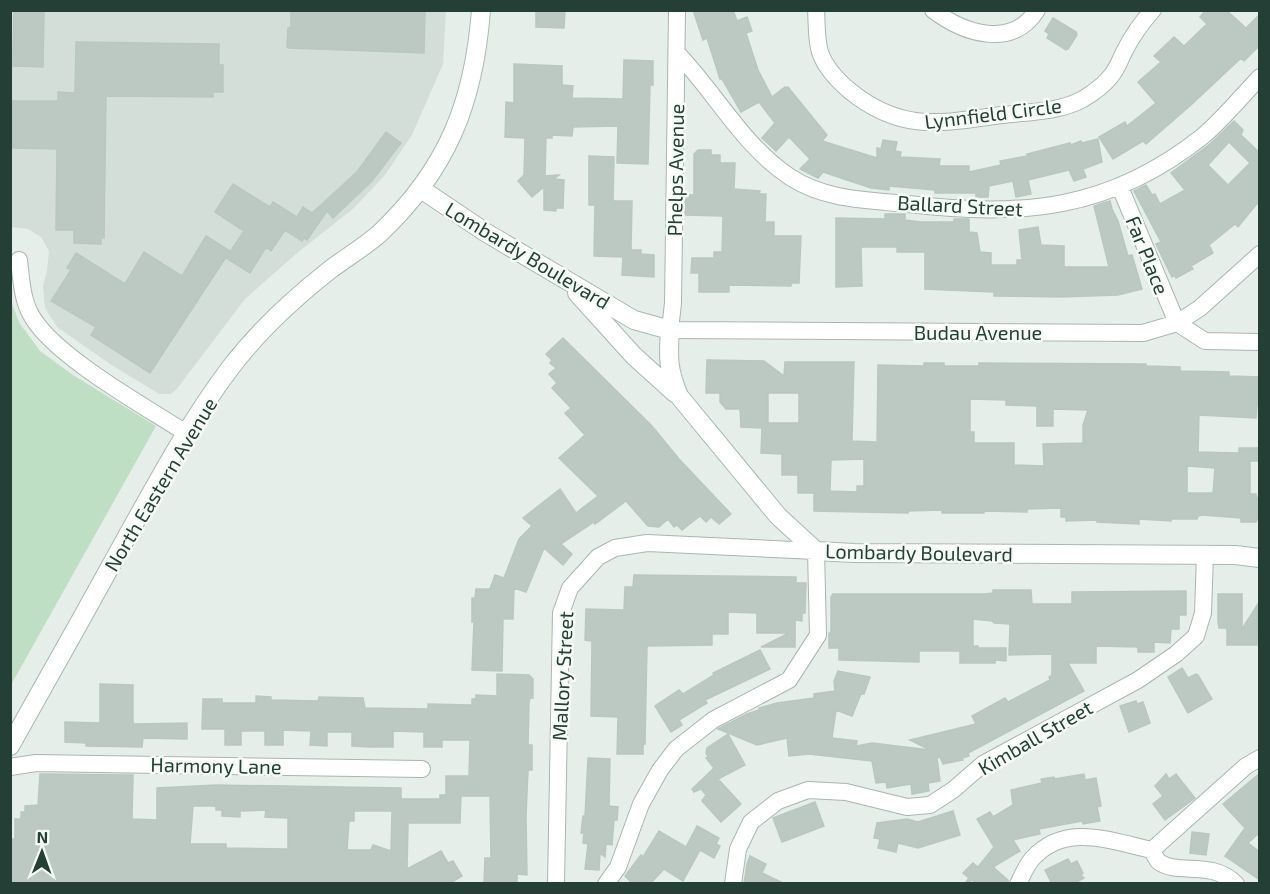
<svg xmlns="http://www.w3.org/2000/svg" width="1270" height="894" viewBox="0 0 1270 894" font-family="'Exo 2',sans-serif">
  <rect width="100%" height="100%" fill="#e6eeea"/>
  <path fill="#d4ded8" d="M10 11H446L443 64 412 135 385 175 354 208 296 254 245 299 176 390 171 394H159L110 364 57 327 45 308 43 286 47 270 49 251 41 237 28 229 12 227 10 199Z"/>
  <path fill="#bfdfc5" d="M11 301 20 324 40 351 73 375 156 426 11 685Z"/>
  <path fill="#bbc9c2" stroke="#b8c8c0" stroke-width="1.5" fill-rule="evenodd" d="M14 10H44L43 67 13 66Z
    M291 10H425L424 53 289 48 287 47 288 28 291 27Z
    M536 10H565L564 28 536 27Z
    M693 10H733L737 21 747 17 752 31 746 33 758 70 772 97 785 87 787 88 788 87 827 135 822 141 877 158V148L881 149 883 140 897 142 895 151 901 152 900 157 940 159 939 166H969V172L1001 165 1000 161 1027 156V154L1070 143 1071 145 1081 141 1082 143 1098 139 1102 162 1083 169 1086 177 1074 181 1069 170 1028 180 1031 194 1016 197 1013 181 989 186 988 197H976V193H935V190L889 186V190L871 188 823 172 818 178 800 169 810 159 789 137 776 151 762 138 775 123 759 102 741 112 722 79H720L707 38 703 40Z
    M1206 10H1226L1246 28 1260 14V45L1244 61 1241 58 1191 105 1146 144 1143 141 1113 159 1099 137 1125 122 1127 126 1156 103 1138 82 1161 62 1154 56 1174 37 1184 46 1207 24 1200 17Z
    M1053 18 1076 32 1077 35 1068 49 1067 48 1066 50 1047 38 1049 34 1045 31Z
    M76 42 219 44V65H223V92H213V97L106 96 104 238H101V244L74 243V230H56L57 149 12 148V101H58V92L75 93Z
    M624 60 653 61V85H650L648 164 617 163 618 126 573 127 572 136 552 135V138H546L545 176 559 175 554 179 564 180 563 208H556V211L544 210V187L532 197 518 181 524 175 525 138 505 137 506 102 514 103V64L562 66V85L573 86 572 98 623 99Z
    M1234 121 1243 130 1241 135 1260 153V200L1238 227 1235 224 1209 245 1213 253 1191 266 1193 269 1176 278 1174 275 1172 277 1165 263 1156 244 1161 242 1134 191 1146 185 1152 195 1155 194 1160 204 1185 190 1171 173 1210 144ZM1229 142 1250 163 1228 185 1208 165Z
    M386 132 401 143 372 181 333 218 327 211 307 240 304 238 302 241 285 230 271 251 266 247 250 273 226 258 244 231 215 212 233 184 270 207 273 202 297 217 303 207 312 213 357 172Z
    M698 150H711V155H720V163H735L734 189 760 191 759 194H766L765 222H774V236H801L799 283H791V286L729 285V292H699V273H691L692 258H714V252H722L723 216 685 215V195H694V154Z
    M589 156 614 157 613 201H632L631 250H641V254L654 255V277L622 275 623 257 594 256 595 205H589Z
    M1110 201 1112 209 1118 221 1128 256 1132 255 1142 289 1118 295 1060 297 994 296V292L925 289V252H897V247H861L862 286 836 287V218L885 219V214H905V220L921 222H954V219H969V232L977 233 980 252 991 253V265H1017V260H1022L1019 230 1038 227 1041 245 1064 246V267H1109L1094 206Z
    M206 236 230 251 150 373 91 335 96 327 51 301 71 270 67 268 76 253 125 284 144 252 182 276Z
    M563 338 652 426 679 459 731 514 719 524 711 517 706 522 700 516 682 530 677 525 674 527 668 519 659 527 648 526 626 501 595 524 594 522 561 544 572 554 563 565 544 548 526 592 514 588 513 619H503L502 671 472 670 474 622H472V598H475L476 589H490L495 575 504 578 519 539 532 526 523 518 560 489 576 513 598 496 559 458 585 435 565 413 571 408 552 388 557 383 549 374 556 368 550 363 552 360 546 354Z
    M707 360 764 361 784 376 785 362H854L852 441 877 442 878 365 924 366V363H944V366H979V363L1146 364V366L1180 367V371L1229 372V376L1260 377V405H1257L1256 418 1199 415 1198 452 1239 453V448H1260V461H1250V494H1256L1257 498H1260V520H1256V522H1241V518L1203 515 1198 516 1197 519H1171V521L1139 519V524L1097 522V520L1066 521V517H1061V508L1027 509V512L984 511V513H942V510L908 511V513L814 511V493H798V475H782V454L761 453 762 428 741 427 740 409H726L720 402V393H706ZM768 393H799V423H768ZM970 399 1006 400V405L1037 406V426H1053V409L1088 410 1083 425V443L1043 444 1044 466 1014 465V443H974V432H970ZM864 459V486H857V492L830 491 831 460ZM1187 466 1215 468 1213 493H1187Z
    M634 575 796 577V583H806L805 613H802V621L795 620V647H761L789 633H757V613L728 612V634H712V645L647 646 645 744H643V754H617L618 717 591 716 592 641 585 640 586 609 624 610 625 587H633Z
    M993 590H1031L1032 604H1072V592L1186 591V615H1179V629H1171L1170 643 1154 642V652H1138V647L1096 646V663H1068L1084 691 968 753 969 756 962 758 963 760 943 764 940 757 937 758 940 781 928 783 929 791 912 794 911 784 887 788 886 782 876 783 872 761 809 754 789 756 787 738 757 745 718 729 747 714 759 710V708L777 703 814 698V694L835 691 834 681 838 671 870 677 864 694H861L852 716 836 710 832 738 857 741 856 746 872 743 930 750 910 740 976 724 972 716 1005 698 1008 702 1050 680 1049 677 1052 675V654L1009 655 1010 624 994 623 992 621 973 619V646H978V648H1006V661L995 660V663H960V651H919V662L839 660V648H829V633H831V597L833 594H985L993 593Z
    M1218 594H1242V629L1258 604 1257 645H1227V628H1219L1218 622Z
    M760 650 770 669 705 700 707 703 679 720 682 725 671 732 655 706 679 690 683 694 714 675 713 673Z
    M1182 668 1188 678 1196 674 1198 675 1212 699 1188 713 1168 677Z
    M497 674 529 675 533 679V698H530L529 702 528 745H532V770H528L526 816 527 875 517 874V884H484L485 858H491L490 796H461L460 823H408L407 869 441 851 448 863 453 861 462 876 449 884H10V839H15V819H21V812H25V806L38 805 40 774 133 775 132 819 157 820V788L216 785 401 788V799H440V795H446V776H469L470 740H442V747H424V732L393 731V747H370L352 746V732H327V746L310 745 311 731 283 730V745H265V731H241V745H225V729H202L203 699H222V703H256V696L271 697V700L318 701 319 697 363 698 365 708 428 709V704L472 705V699H476V695L497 696ZM193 806H216V810H222V816L240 817V811L266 810 265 817 288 818V849L226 848V844H190ZM354 811H392L391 851 373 845 371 850H347L349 821H354Z
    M100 684 133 685V724L187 723V739L143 738 142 747 86 746V743L65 742V722L100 723Z
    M1136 701 1137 704 1143 702 1150 723 1129 732 1120 706Z
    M728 734 745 765 718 779 741 804 721 822 702 801 706 795 702 790 707 786 694 792 692 789 714 768 706 758 708 757 706 753 707 748Z
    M588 758 610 759 609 806 618 807 617 820H614L612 845 606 844 605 857 600 853 599 870 585 869 588 844 583 843 584 833H581L583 816H585Z
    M1260 773V832L1248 843 1260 852V880L1225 856 1245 828 1223 804Z
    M1084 774 1085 780 1096 778 1101 806 1097 807 1100 821 1083 824 1082 821 1039 829 1040 834 1013 840 1020 851 993 867 1008 880V884H976L972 880 967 883 966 882 969 878 963 873 973 863 978 867 994 847 977 819 990 812 993 817 1013 805 1011 790 1042 783 1041 779 1054 777V779Z
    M1166 774 1169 779 1176 774 1195 798 1165 820 1153 804 1163 796 1155 786Z
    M815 802 824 826 782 842 773 818Z
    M953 811 960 835 918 848 898 843 896 852 878 848 880 839 874 838 877 823 907 819 918 822Z
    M697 826 719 838 716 844 720 846 714 858 700 850 683 881 664 869 650 884H633L625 876 641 855 643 857 659 831 686 847Z
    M1192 832 1209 834 1206 855 1190 853Z
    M750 856 766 864 762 873 785 884H744L747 864Z
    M1068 859 1071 864 1077 861 1083 873 1081 875 1084 878 1073 884H1052L1045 870Z"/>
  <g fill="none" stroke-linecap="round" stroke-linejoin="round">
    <defs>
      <path id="street" d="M677 10 673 303 670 330 1143 333 1177 323 1200 308 1260 254
        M816 10C817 24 816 39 820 52 825 67 838 81 850 91 902 133 942 123 1002 115 1028 112 1060 112 1083 99 1093 93 1104 85 1111 76 1117 69 1120 60 1124 52 1132 36 1141 23 1153 10
        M933 10C963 33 1012 50 1037 10
        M677 53C715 92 743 146 790 177 825 200 867 200 908 204 1022 217 1109 211 1203 136 1223 119 1241 97 1260 77
        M1120 187 1177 323 1205 341 1260 342
        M19 260C21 277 22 298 30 313 50 354 146 407 186 433
        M10 767 36 763 422 769
        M1152 850C1154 854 1156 859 1159 862 1179 876 1211 859 1236 884
        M556 884 561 613 570 588 598 557 615 548 647 543 816 551 818 635 789 680 713 720 676 749 660 770 641 804 618 867 606 884
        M733 884 738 849 751 822 778 801 808 790 846 792 907 807 930 805 953 790 983 764 1138 680 1176 654 1196 636 1203 613 1205 555
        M1018 884C1022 876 1026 866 1032 859 1065 822 1110 841 1152 850L1246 766 1260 758"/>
      <path id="secondary" d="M421 189 485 232 634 320 670 330C668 358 668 370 679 396L778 516 816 551 854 553 1235 555 1260 558
        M577 293 634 356 675 393
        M10 746C49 677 87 609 125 540 158 481 190 421 231 367 260 329 294 298 331 269 347 257 364 247 379 234 447 170 474 103 481 10"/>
    </defs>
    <use href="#street" stroke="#a8b6b0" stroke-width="18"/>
    <use href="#secondary" stroke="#a4bab0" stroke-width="20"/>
    <use href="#street" stroke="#fff" stroke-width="16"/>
    <use href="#secondary" stroke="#fff" stroke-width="18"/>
  </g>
  <g text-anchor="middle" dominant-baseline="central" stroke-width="5" stroke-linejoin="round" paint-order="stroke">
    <g font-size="20" fill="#244036" stroke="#f6fbf8">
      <text transform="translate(993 113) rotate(-7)">Lynnfield Circle</text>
      <text transform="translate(675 170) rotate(-89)">Phelps Avenue</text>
      <text transform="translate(960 205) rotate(3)">Ballard Street</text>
      <text transform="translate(528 255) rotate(31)">Lombardy Boulevard</text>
      <text transform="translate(1148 255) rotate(68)">Far Place</text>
      <text x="978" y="332">Budau Avenue</text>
      <text transform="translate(160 484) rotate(-59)">North Eastern Avenue</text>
      <text transform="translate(919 552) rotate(1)">Lombardy Boulevard</text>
      <text transform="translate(562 676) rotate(-87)">Mallory Street</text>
      <text transform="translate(1035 737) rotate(-30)">Kimball Street</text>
      <text transform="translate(216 765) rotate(1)">Harmony Lane</text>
    </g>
  </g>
  <rect width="1270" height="894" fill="none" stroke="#244036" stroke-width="24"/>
  <g transform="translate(42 852) rotate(1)" stroke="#f6fbf8" stroke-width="4.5" paint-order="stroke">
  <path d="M0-4.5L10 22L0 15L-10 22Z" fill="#244036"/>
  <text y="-9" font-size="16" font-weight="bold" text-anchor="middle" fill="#244036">N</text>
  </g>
</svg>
